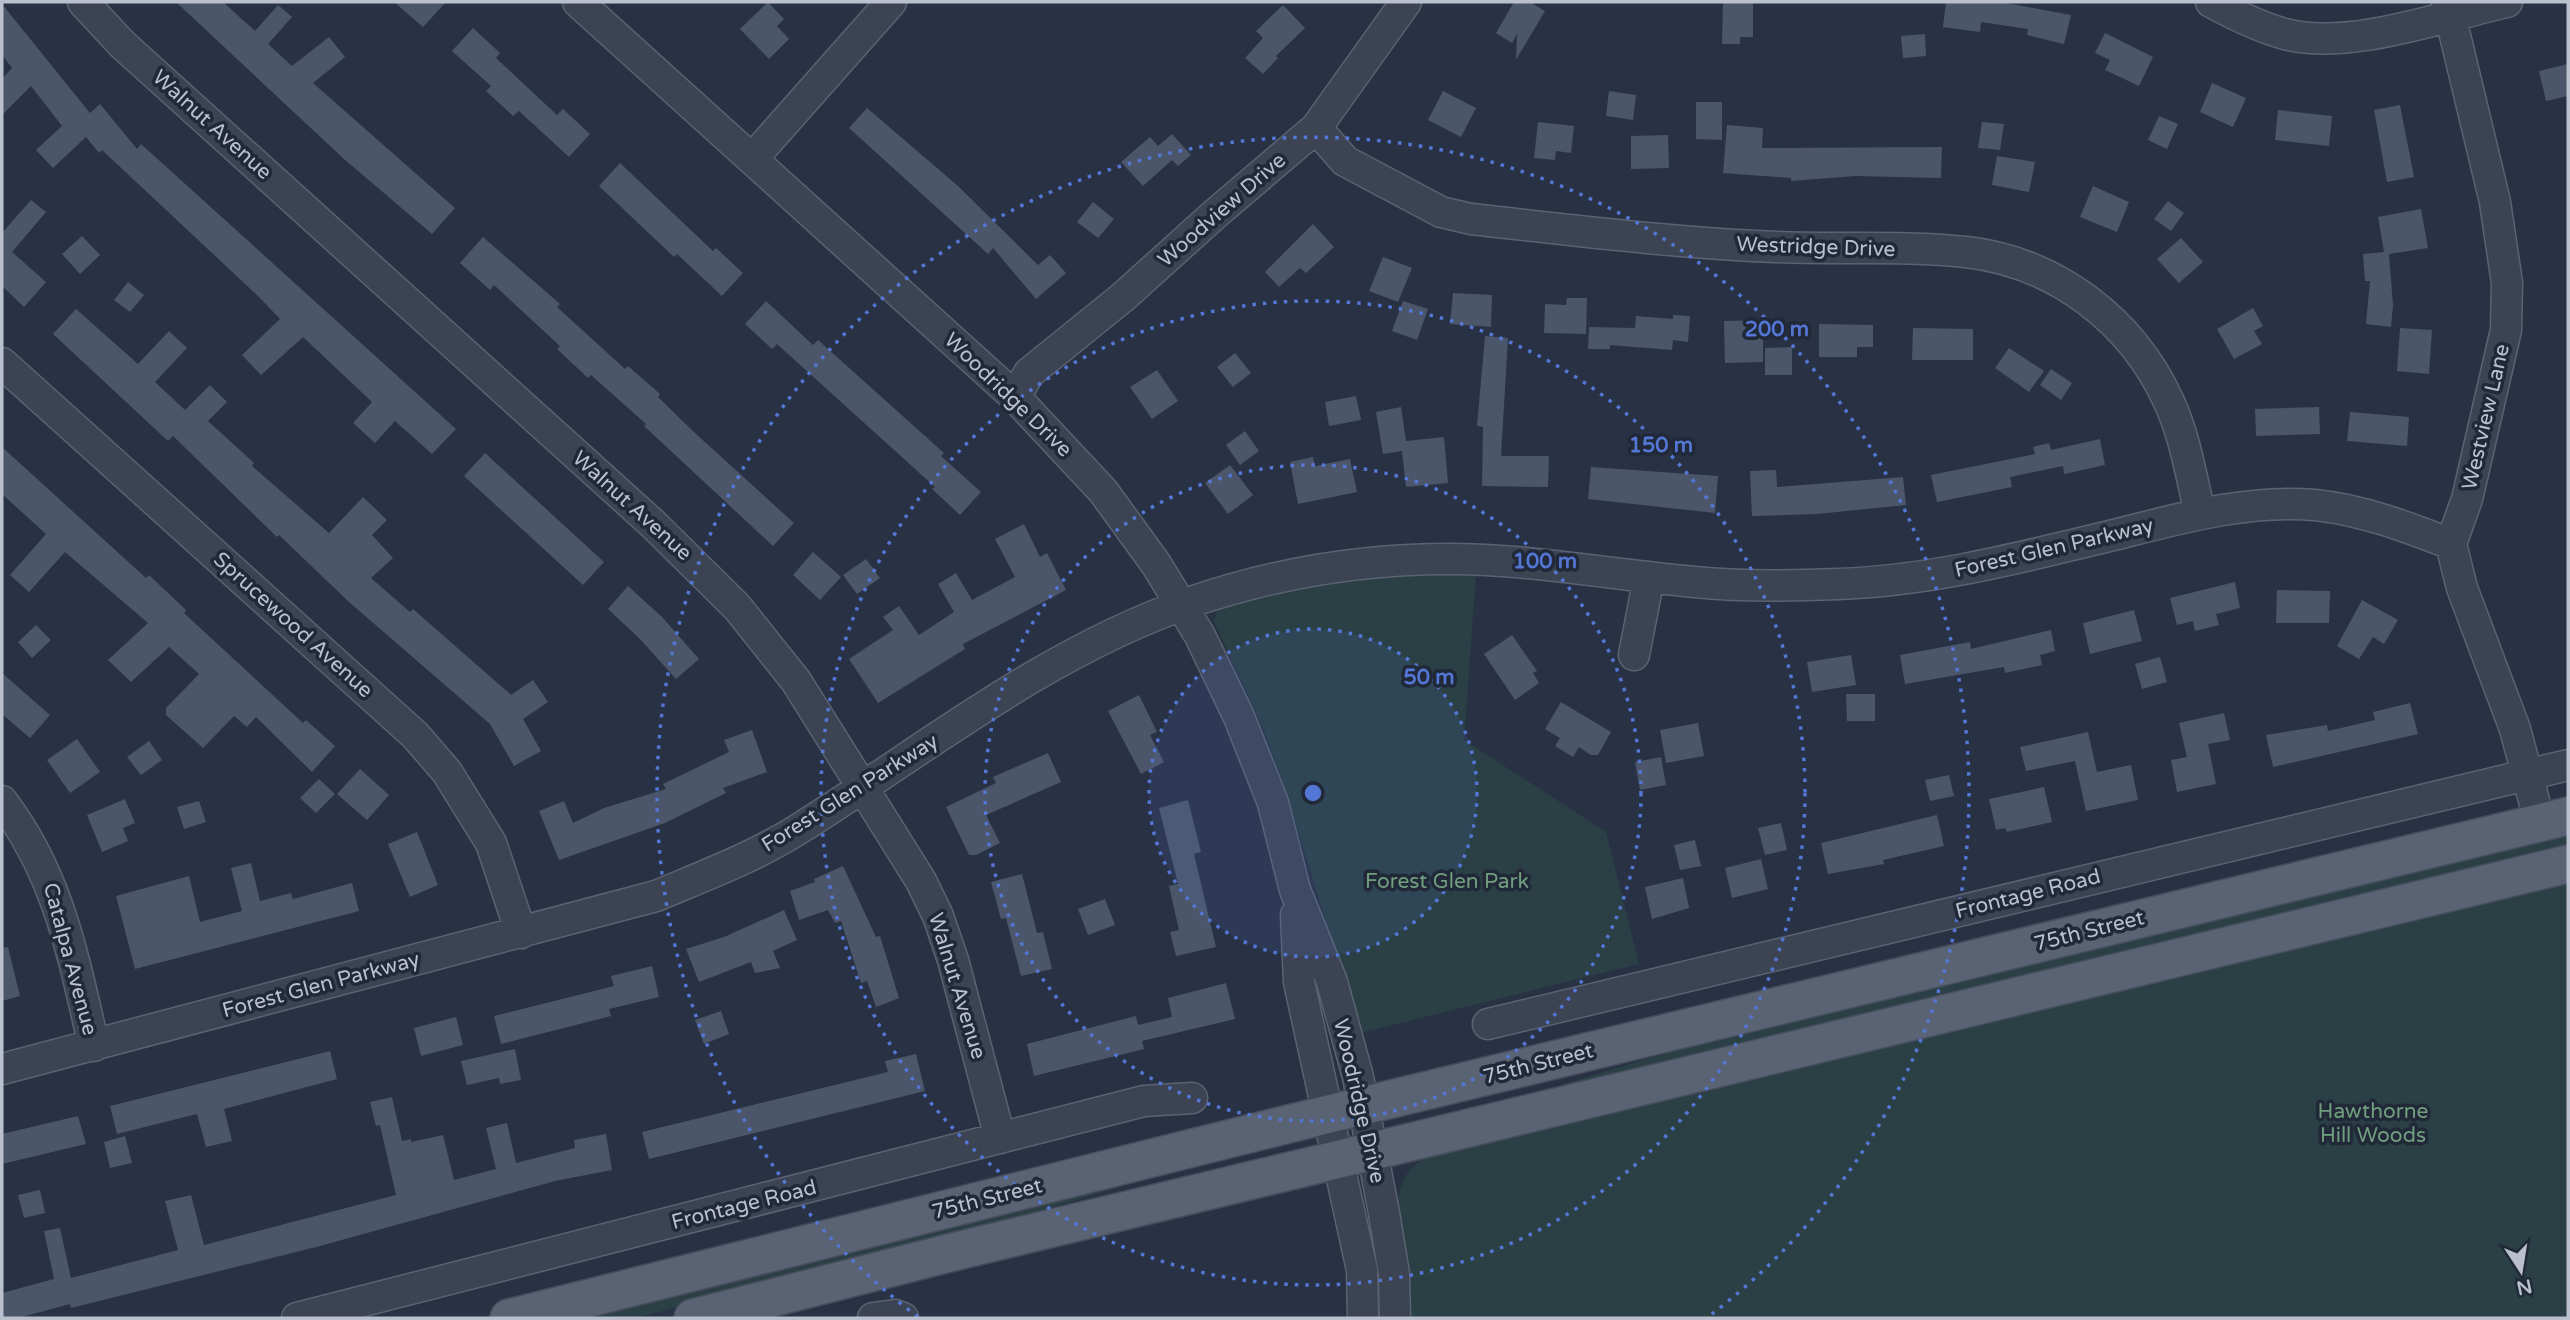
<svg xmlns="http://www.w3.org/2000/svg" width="2570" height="1320" viewBox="0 0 2570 1320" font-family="'Varela Round',sans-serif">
  <rect width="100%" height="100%" fill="#283244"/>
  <path fill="#2a4045" d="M1434 573 1476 574 1464 740 1606 832 1639 964 1356 1034 1337 958 1284 786 1262 726 1214 622 1217 612 1227 604C1296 589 1363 576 1434 573Z
    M2568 830V850L1566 1091 1564 1084 1756 1026Z
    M2568 875V1318H1409C1409 1304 1410 1289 1409 1275 1405 1228 1378 1182 1431 1154Z
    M1131 1176 1133 1183 953 1237 635 1318H558Z"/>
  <path fill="#4c566a" d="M176 2H223L255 31 278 5 292 17 268 44 292 66 329 37 345 57 313 83 455 208 432 234 344 159Z
    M394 2H446L423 27Z
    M768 2 784 19 777 26 789 39 769 59 740 29Z
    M1514 2H1535L1533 4 1545 11 1516 60 1517 34 1512 43 1496 33Z
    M1723 2H1753V37H1740V44H1722Z
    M1946 2H2001L2071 15 2064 44 2027 35 2028 29 1981 22 1980 32 1943 27Z
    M2 4 90 113 100 104 137 149 141 144 456 429 432 454 395 421 375 443 353 423 372 402 303 337 261 375 242 355 280 319 258 296 102 150 99 153 86 137 53 168 36 150 62 126 31 86 2 115V79L12 68 2 55Z
    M1283 5 1305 28 1276 56 1278 58 1263 74 1245 58 1263 38 1256 31Z
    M473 28 500 53 496 58 557 115 563 109 590 134 569 157 519 111 513 116 486 91 491 86 452 51Z
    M2105 33 2153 57 2139 86 2105 70 2110 60 2095 53Z
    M1925 34 1926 56 1903 58 1901 36Z
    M2568 64V96L2546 101 2539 71Z
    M2212 83 2246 98 2233 127 2200 112Z
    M1443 91 1476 108 1461 137 1428 120Z
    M1609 91 1636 95 1633 120 1606 116Z
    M1696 102H1722V140L1696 139Z
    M2400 105 2414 177 2387 182 2374 110Z
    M867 108 958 186 1038 265 1050 255 1066 273 1036 299 993 248 988 254 849 128Z
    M2278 110 2332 116 2329 146 2275 140Z
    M2159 116 2178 124 2167 149 2148 140Z
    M1538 122 1574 126 1571 153 1556 151 1555 160 1534 158Z
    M1982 122 2004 124 2000 150 1978 148Z
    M1727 125 1763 128 1762 148 1942 147 1941 178 1855 176 1791 181V178L1723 173Z
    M1172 134 1191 155 1178 166 1172 160 1143 186 1121 162 1150 137 1158 146Z
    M1668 135 1669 168 1631 169V136Z
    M1997 156 2035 162 2029 192 1992 185Z
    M620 163 713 251 716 248 743 273 722 296 677 254 674 257 599 186Z
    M2093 186 2129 202 2117 232 2080 217Z
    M31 200 46 212 12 252 46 282 24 307 2 286V233Z
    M2168 201 2184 213 2171 231 2154 219Z
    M1093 202 1114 219 1098 238 1077 222Z
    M2421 209 2428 248 2389 254 2393 305 2391 327 2366 324 2370 281H2365L2363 254 2384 252 2378 217Z
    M1313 224 1334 247 1306 273 1300 268 1279 287 1265 272Z
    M82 236 100 255 80 274 62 254Z
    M483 237 560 304 557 307 625 369 628 366 660 394 658 397 695 433 794 523 773 546 644 426 646 424 591 375 588 378 557 349 560 346 494 285 490 290 460 263Z
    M2181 238 2203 262 2179 283 2157 259Z
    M1383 257 1412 268 1398 302 1369 291Z
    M128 282 144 295 130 312 114 300Z
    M1453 293 1492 295 1491 327 1450 324Z
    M1567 298H1587L1586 334 1544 333 1545 304 1566 305Z
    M766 301 813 345 818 340 944 453 941 456 981 492 960 515 932 489 935 487 777 344 772 349 745 324Z
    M1403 301 1428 309 1417 340 1392 331Z
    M2253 308 2263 326 2254 331 2262 344 2234 359 2217 329Z
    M76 309 138 364 169 331 187 348 155 382 185 410 210 385 227 402 208 421 254 463 252 466 329 533 363 497 387 520 372 535 393 558 371 578 410 612 413 609 511 695 533 680 548 702 523 719 541 751 514 766 490 724 349 602 279 535 277 537 173 436 168 441 53 334Z
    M1673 315 1690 316 1688 342 1673 340 1672 350 1610 345V349H1588L1589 327 1635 328 1636 316 1673 319Z
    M1763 320V362L1725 363 1724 321Z
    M1819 324 1873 325V347H1857V357H1819Z
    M1913 328 1973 329V360H1912Z
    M2400 328 2432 330 2429 374 2397 371Z
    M1485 336 1508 338 1501 456H1549L1548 487 1482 486 1483 427 1477 426Z
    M1792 347V375H1765V348Z
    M2009 348 2044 371 2029 392 1995 368Z
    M1235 353 1251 373 1233 387 1217 367Z
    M2051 369 2072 383 2061 400 2040 385Z
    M1157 370 1178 401 1152 419 1130 387Z
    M1356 396 1361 420 1329 426 1325 402Z
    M1401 407 1406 441 1444 437 1448 483 1406 487 1402 451 1383 454 1376 412Z
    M2319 407 2320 434 2256 436 2255 409Z
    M2350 412 2409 417 2407 446 2347 441Z
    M1245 431 1259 451 1240 465 1226 445Z
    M2100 439 2105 465 2064 474 2063 466 2010 477 2012 487 1937 502 1931 475 2035 454 2033 447 2049 443 2051 450Z
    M2 447 146 578 149 575 186 610 184 613 303 723 306 720 335 746 312 772 256 717 247 727 234 716 203 748 166 715V708L199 674 169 647 131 682 108 660 148 623 65 552 29 592 10 575 46 534 2 494Z
    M485 453 604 562 583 585 464 476Z
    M1313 457 1315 466 1350 459 1357 492 1298 504 1290 462Z
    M1230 465 1253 495 1228 514 1205 483Z
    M1591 467 1718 476 1715 513 1588 499Z
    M1776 470 1777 487 1903 477 1906 505 1817 514 1752 516 1750 471Z
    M1024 524 1040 557 1047 553 1066 590 963 644 965 649 878 703 849 659 893 630 883 617 899 606 919 635 954 612 938 584 956 573 972 600 1015 577 995 539Z
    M813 552 841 577 820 600 793 575Z
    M866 559 880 578 857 594 843 575Z
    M2235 582 2240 608 2216 614 2219 625 2195 631 2193 621 2177 625 2170 598Z
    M628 586 662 617 699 659 676 679 640 639 608 609Z
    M2277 590 2330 591 2329 623H2276Z
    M2362 600 2398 620 2384 644 2373 637 2359 659 2337 646Z
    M2134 610 2142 641 2090 654 2083 623Z
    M36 625 51 640 32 658 18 642Z
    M2051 630 2055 651 2040 655 2042 665 2005 673 2004 667 1905 684 1900 655 1970 642 1971 649Z
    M1512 635 1537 671 1533 673 1539 683 1515 700 1484 654Z
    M1851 655 1856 685 1812 692 1807 662Z
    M2160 657 2167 682 2142 689 2135 664Z
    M2 673 50 715 30 738 2 714Z
    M1846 694H1875V721H1847Z
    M1139 695 1157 732 1150 735 1164 762 1141 774 1108 711Z
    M1561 702 1611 732 1598 755H1591L1579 747 1573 757 1555 746 1560 738 1545 729Z
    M2410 703 2418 734 2273 767 2266 735 2327 725 2328 731 2375 720 2373 712Z
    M2224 713 2230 740 2208 744 2216 784 2177 792 2171 760 2187 757 2179 723Z
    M1698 723 1704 756 1666 763 1660 730Z
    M752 730 767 772 723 788 726 793 665 823 559 860 539 811 564 801 573 823 604 808 666 789 663 784 729 752 724 740Z
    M2088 732 2097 772 2131 765 2138 800 2086 811 2075 761 2026 771 2020 747Z
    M77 739 100 772 70 793 47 760Z
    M149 741 162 760 141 775 127 757Z
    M1048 753 1061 782 986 815 1000 843 976 855H969L946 807 996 783 993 777Z
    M1661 757 1666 785 1640 790 1635 762Z
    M360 769 389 795 367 820 337 794Z
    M1949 775 1954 796 1930 801 1925 780Z
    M319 779 335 794 316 813 300 798Z
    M2044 787 2052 822 2007 832 2005 828 1996 830 1989 799Z
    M125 799 135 823 123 828 128 841 102 852 87 815Z
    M1188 800 1201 852 1194 854 1216 947 1176 956 1170 932 1179 930 1169 886 1178 884 1159 808Z
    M199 801 206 822 184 829 177 807Z
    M1937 815 1944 846 1883 860 1884 864 1828 874 1821 843Z
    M1781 823 1787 850 1765 855 1758 828Z
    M417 832 438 885 410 897 388 844Z
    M1695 840 1701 866 1680 870 1674 845Z
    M1761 859 1768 889 1732 898 1725 868Z
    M251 863 260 901 291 893 293 899 352 883 359 911 135 969 116 896 189 876 200 922 242 911 231 868Z
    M843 866 876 937 880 936 899 998 876 1007 867 981 861 983 841 921 835 923 828 910 799 920 790 891 815 882 814 879Z
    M1022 874 1037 933 1043 932 1052 969 1021 976 1006 918 1001 919 991 882Z
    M1683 878 1689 908 1652 919 1645 887Z
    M1105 899 1115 925 1088 935 1078 909Z
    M784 910 797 940 773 951 780 968 755 973 751 962 699 982 686 949 724 937Z
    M8 947 20 996 2 1001V948Z
    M652 966 659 997 609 1009 611 1016 501 1044 494 1016 614 986 611 976Z
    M1226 983 1235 1019 1142 1041 1144 1049 1034 1076 1027 1044 1136 1016 1138 1025 1172 1017 1168 998Z
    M721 1011 729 1034 704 1044 695 1020Z
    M456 1017 463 1045 421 1056 414 1028Z
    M515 1049 521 1080 500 1084 499 1078 467 1085 461 1061Z
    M330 1051 337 1079 224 1109 232 1141 206 1147 197 1114 117 1134 110 1106Z
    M916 1054 925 1091 649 1159 642 1132 888 1072 885 1061Z
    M392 1097 402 1141 411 1139V1142L443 1135 454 1180 496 1169 486 1128 507 1123 516 1163 575 1148 574 1140 606 1134 612 1170 555 1181 320 1246 71 1308 70 1304 18 1318H2V1293L54 1279 44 1231 60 1228 71 1278 178 1250 165 1201 191 1195 204 1245 396 1195 380 1125 376 1126 370 1102Z
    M78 1116 86 1144 2 1164V1134Z
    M125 1136 132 1163 110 1168 104 1142Z
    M40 1190 45 1213 24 1218 18 1195Z"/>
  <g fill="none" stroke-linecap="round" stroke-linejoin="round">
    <defs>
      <path id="minor" d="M83 2 122 44 653 524 737 607 796 681 921 881 938 916 953 960 1000 1138
        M578 2 1015 397 1103 491 1156 564 1200 636 1239 717 1273 803 1295 890 1332 982 1358 1077 1384 1213 1394 1274 1395 1318
        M2211 2C2235 15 2259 27 2285 34 2348 51 2444 16 2507 2
        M2447 2 2495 202 2507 283 2506 330 2467 499 2451 544 2462 588 2515 729 2540 823
        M1316 128 1345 161 1441 212 1471 219C1572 230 1674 243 1776 247 1839 250 1903 245 1966 252 2055 262 2132 320 2169 402 2185 436 2191 476 2200 513
        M752 159 891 2
        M2 363 415 735 447 772 491 843 521 933
        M1015 397 1029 373 1123 297 1215 214 1316 128 1406 2
        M1634 655 1649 577
        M2 801C59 876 73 956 94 1046
        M1296 915 1299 982 1362 1270 1363 1318
        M1488 1024 2568 765
        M2 1069 656 896C706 875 757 856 802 827 927 748 1047 652 1188 603 1272 574 1360 559 1449 559 1532 559 1613 575 1695 582 1742 587 1791 586 1838 584 1933 581 2026 556 2118 534 2181 518 2249 499 2315 505 2363 510 2407 527 2451 544
        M297 1318 1144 1101 1192 1098
        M873 1318 895 1315 903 1318"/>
      <path id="major" d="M509 1318 1329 1114 2568 816
        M693 1318 957 1251 2568 864"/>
    </defs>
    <use href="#minor" stroke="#5b6271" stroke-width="33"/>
    <use href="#major" stroke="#464d5d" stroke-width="40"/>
    <use href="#minor" stroke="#3c4454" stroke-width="30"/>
    <use href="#major" stroke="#5a6374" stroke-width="37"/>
  </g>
  <circle cx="1313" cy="793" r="164" fill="#5476d4" fill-opacity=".12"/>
  <g fill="none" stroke="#5476d4" stroke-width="3.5" stroke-dasharray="3.5 7">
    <circle cx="1313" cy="793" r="164"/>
    <circle cx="1313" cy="793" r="328"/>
    <circle cx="1313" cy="793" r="492"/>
    <path d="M918 1317A656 656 0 1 1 1708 1317"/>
  </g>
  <g text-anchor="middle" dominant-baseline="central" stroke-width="7" stroke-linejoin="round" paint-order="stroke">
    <g font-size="21" fill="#bac0cd" stroke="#212939">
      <text transform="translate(212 125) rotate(42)">Walnut Avenue</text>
      <text transform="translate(1222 210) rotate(-41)">Woodview Drive</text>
      <text transform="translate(1816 247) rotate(2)">Westridge Drive</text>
      <text transform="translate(1008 395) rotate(44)">Woodridge Drive</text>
      <text transform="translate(2486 417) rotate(-77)">Westview Lane</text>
      <text transform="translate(632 506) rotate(42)">Walnut Avenue</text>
      <text transform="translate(2054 548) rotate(-13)">Forest Glen Parkway</text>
      <text transform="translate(293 625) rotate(42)">Sprucewood Avenue</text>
      <text transform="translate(850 793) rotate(-32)">Forest Glen Parkway</text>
      <text transform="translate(2028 894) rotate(-14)">Frontage Road</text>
      <text transform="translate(2089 931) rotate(-14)">75th Street</text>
      <text transform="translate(70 959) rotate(75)">Catalpa Avenue</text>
      <text transform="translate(321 985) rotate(-15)">Forest Glen Parkway</text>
      <text transform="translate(957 986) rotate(73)">Walnut Avenue</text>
      <text transform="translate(1538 1064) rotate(-14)">75th Street</text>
      <text transform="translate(1359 1101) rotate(77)">Woodridge Drive</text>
      <text transform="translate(987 1199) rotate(-14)">75th Street</text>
      <text transform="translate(744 1205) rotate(-14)">Frontage Road</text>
    </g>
    <g font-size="21" fill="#719e7e" stroke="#212939">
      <text x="1447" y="881">Forest Glen Park</text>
      <text x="2373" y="1111">Hawthorne<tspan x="2373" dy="24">Hill Woods</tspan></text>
    </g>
  </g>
  <circle cx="1313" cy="793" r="10" fill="#5476d4" stroke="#212939" stroke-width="3.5"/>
  <g font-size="21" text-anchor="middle" font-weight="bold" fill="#5476d4" stroke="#212939" stroke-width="7" stroke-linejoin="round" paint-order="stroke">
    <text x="1777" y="336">200 m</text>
    <text x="1661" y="452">150 m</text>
    <text x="1545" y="568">100 m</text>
    <text x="1429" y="684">50 m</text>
  </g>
  <rect width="2570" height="1320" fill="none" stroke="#bac0cd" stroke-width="7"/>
  <g transform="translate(2521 1271) rotate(168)" stroke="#212939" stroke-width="5" paint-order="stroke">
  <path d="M0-5L12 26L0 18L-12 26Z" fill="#bac0cd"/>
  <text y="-10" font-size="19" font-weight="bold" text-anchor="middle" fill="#bac0cd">N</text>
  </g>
</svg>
